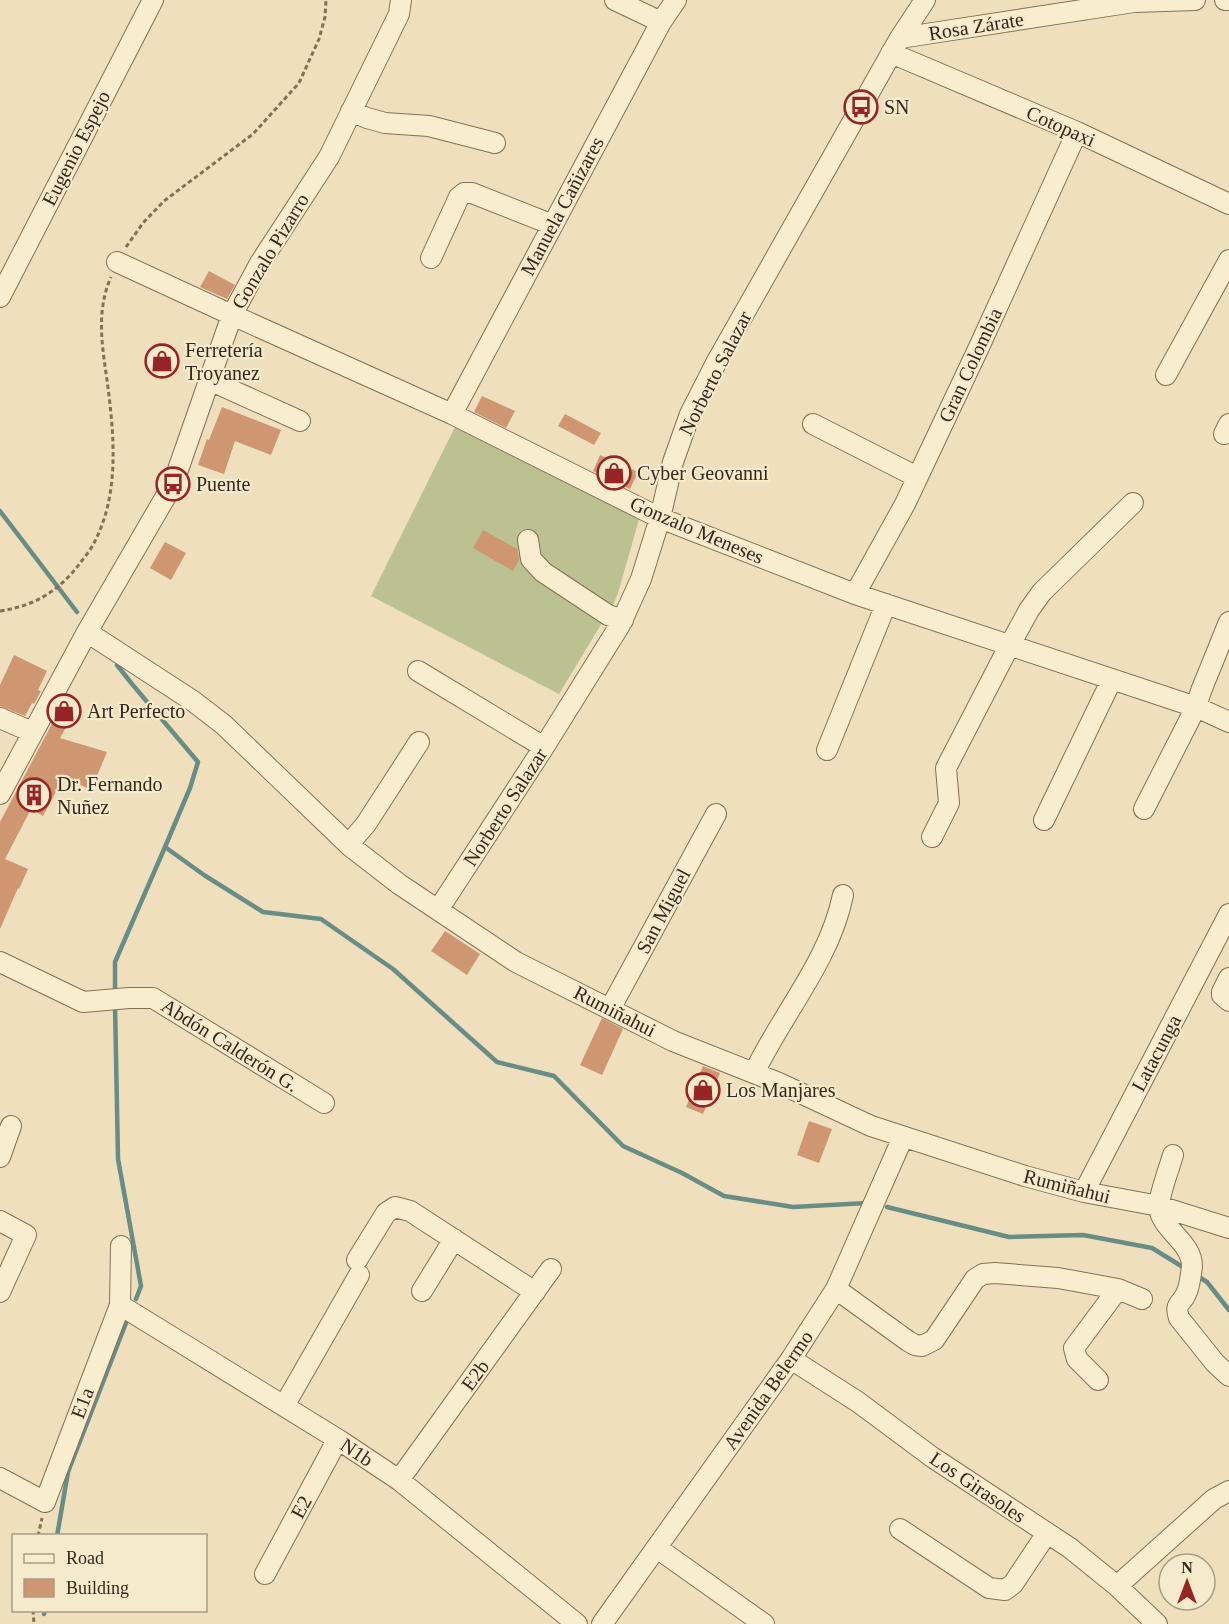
<svg xmlns="http://www.w3.org/2000/svg" width="1229" height="1624" viewBox="0 0 1229 1624" font-family="Georgia,serif">
  <rect width="100%" height="100%" fill="#efdfbd"/>
  <path fill="#bbc191" d="M455 427 640 516 618 593 614 603 559 694 371 596Z"/>
  <g fill="none" stroke-linecap="round" stroke-linejoin="round">
    <path stroke="#688d84" stroke-width="4.5" d="M0 511 77 612
      M117 665 132 684 198 762 190 788 165 847 204 875 263 912 321 919 393 969 497 1062 554 1076 623 1146 682 1173 724 1196 793 1207 867 1203
      M115 993V962L165 847
      M115 1004 118 1159 141 1286 136 1299
      M887 1207 1009 1237 1083 1235 1152 1248 1186 1269
      M1196 1275 1207 1282 1229 1310
      M57 1536 68 1472 126 1323
      M44 1614 45 1610"/>
  </g>
  <path fill="#ce9772" d="M209 271 235 285 227 299 200 287Z
    M157 346 176 356 167 376 147 367Z
    M482 396 515 411 506 428 474 412Z
    M222 407 281 430 271 455 235 441 224 474 198 465 207 439 209 440Z
    M565 414 601 433 594 445 558 426Z
    M600 455 638 472 630 489 593 471Z
    M483 530 517 549 519 560 513 571 473 548Z
    M165 542 186 553 171 580 150 568Z
    M14 655 47 671 38 690 41 691 34 704 32 703 25 716 0 706V685Z
    M63 703 76 709 60 738 107 752 91 790 64 777 43 816 31 809 5 859 28 869 19 889 18 888 0 929V822Z
    M445 931 480 954 467 975 431 951Z
    M602 1018 623 1029 602 1075 580 1065Z
    M703 1066 720 1073 703 1114 686 1107Z
    M809 1121 832 1129 819 1163 797 1155Z"/>
  <g fill="none" stroke-linecap="round" stroke-linejoin="round">
    <defs>
      <path id="minor" d="M615 0 661 22
        M1225 0H1229
        M900 38 1134 2 1195 0
        M891 53 1077 132 1229 204
        M351 111 367 118 385 123 429 126 495 143
        M431 258 459 197 464 193H472L553 225
        M117 262 232 315 452 414 660 518 855 594 1196 707 1229 722
        M0 297 153 0
        M1166 375 1229 260
        M209 380 300 421
        M452 414 661 22 676 0
        M813 424 917 477
        M1224 434 1229 424
        M528 540 531 559 543 572 608 615 623 620
        M855 594 905 504 980 345 1077 132
        M87 632 193 701 224 725 350 846 399 884 516 962 673 1041 779 1083 871 1126 1025 1176 1084 1192 1159 1206 1229 1228
        M418 671 544 747
        M0 718 32 732
        M827 750 886 604
        M0 794 87 632 173 484 232 315 260 263 329 157 399 14 401 0
        M1144 809 1196 707 1201 691 1229 622
        M1044 820 1112 679
        M932 837 949 803 946 768 1005 654 1029 610 1042 592 1133 503
        M349 844 366 824 419 742
        M438 910 544 747 620 625 641 579 660 518 673 462 690 414 716 363 900 38 925 0
        M0 962 83 1002 129 998H153L324 1103
        M1229 978 1222 992V995L1229 1001
        M610 1009 716 814
        M754 1073C782 1014 830 960 843 895
        M1173 1155C1169 1169 1160 1192 1159 1205 1159 1229 1192 1241 1192 1266 1191 1274 1190 1286 1186 1294 1181 1305 1174 1303 1179 1318L1215 1363 1229 1376
        M0 1157 11 1126
        M1084 1192 1229 914
        M0 1221 26 1235 0 1292
        M357 1260 386 1213 395 1207 410 1211 535 1292
        M836 1289 908 1341 915 1345 922 1346 934 1340 975 1279 983 1274 995 1273 1058 1278 1118 1289 1142 1299
        M422 1291 454 1239
        M120 1305 339 1440 399 1480 577 1624
        M791 1359 858 1402 932 1457 1070 1548 1117 1586 1157 1624
        M1098 1380 1077 1359 1074 1348 1118 1289
        M284 1406 359 1275
        M0 1478 45 1502 120 1305 121 1246
        M399 1480 551 1269
        M900 1529 989 1588 1005 1590 1013 1584 1047 1533
        M657 1548 764 1624
        M265 1574 334 1446 339 1440
        M1117 1586 1214 1499 1229 1491
        M602 1624 791 1359 836 1289 903 1137"/>
    </defs>
    <use href="#minor" stroke="#876f56" stroke-width="22"/>
    <path stroke="#876f56" stroke-width="3" stroke-dasharray="4.5 3" stroke-linecap="butt" d="M126 247 143 223 164 201 253 134 299 83 319 39 325 17 326 0
      M0 611C33 606 56 593 77 567 83 559 91 550 95 541 120 492 114 433 107 380 102 345 96 311 111 277
      M38 1536 42 1518
      M33 1610 34 1624"/>
    <use href="#minor" stroke="#f9edd0" stroke-width="20"/>
  </g>
  <defs>
    <symbol id="bus-ring" viewBox="-11 -11 22 22"><circle r="9.5" fill="#f6eacd" stroke="#972526" stroke-width="1.5"/><path d="M-5-6H5V4H4V6H2V4H-2V6H-4V4H-5ZM-3.5-4V0h7V-4ZM-3.5 1.2v1.5H-2V1.2ZM2 1.2v1.5H3.5V1.2Z" fill="#972526"/></symbol>
    <symbol id="shop-ring" viewBox="-11 -11 22 22"><circle r="9.5" fill="#f6eacd" stroke="#972526" stroke-width="1.5"/><path d="M-5-2.5h2.3a2.7 3.5 0 0 1 5.4 0H5L5.5 6h-11ZM-1.5-2.5h3a1.5 2.3 0 0 0-3 0Z" fill="#972526"/></symbol>
    <symbol id="building-ring" viewBox="-11 -11 22 22"><circle r="9.5" fill="#f6eacd" stroke="#972526" stroke-width="1.5"/><path d="M-4-6H4V6H1V3H-1V6H-4ZM-2.5-4.3h1.7v1.8h-1.7ZM.8-4.3h1.7v1.8H.8ZM-2.5-1h1.7V.8h-1.7ZM.8-1h1.7V.8H.8Z" fill="#972526"/></symbol>
  </defs>
  <g fill-rule="evenodd">
    <use href="#bus-ring" x="842" y="88" width="38" height="38"/>
    <use href="#shop-ring" x="143" y="342" width="38" height="38"/>
    <use href="#shop-ring" x="595" y="454" width="38" height="38"/>
    <use href="#bus-ring" x="154" y="465" width="38" height="38"/>
    <use href="#shop-ring" x="45" y="692" width="38" height="38"/>
    <use href="#building-ring" x="15" y="776" width="38" height="38"/>
    <use href="#shop-ring" x="684" y="1071" width="38" height="38"/>
  </g>
  <g text-anchor="middle" dominant-baseline="central" stroke-width="4.5" stroke-linejoin="round" paint-order="stroke">
    <g font-size="20" fill="#35281b" stroke="#f6eacd">
      <text transform="translate(976 26) rotate(-9)">Rosa Zárate</text>
      <text transform="translate(1061 126) rotate(24)">Cotopaxi</text>
      <text transform="translate(76 148) rotate(-63)">Eugenio Espejo</text>
      <text transform="translate(562 206) rotate(-62)">Manuela Cañizares</text>
      <text transform="translate(270 251) rotate(-59)">Gonzalo Pizarro</text>
      <text transform="translate(970 365) rotate(-65)">Gran Colombia</text>
      <text transform="translate(715 373) rotate(-63)">Norberto Salazar</text>
      <text transform="translate(697 530) rotate(23)">Gonzalo Meneses</text>
      <text transform="translate(505 807) rotate(-57)">Norberto Salazar</text>
      <text transform="translate(663 911) rotate(-62)">San Miguel</text>
      <text transform="translate(615 1011) rotate(27)">Rumiñahui</text>
      <text transform="translate(230 1045) rotate(32)">Abdón Calderón G.</text>
      <text transform="translate(1156 1053) rotate(-62)">Latacunga</text>
      <text transform="translate(1067 1186) rotate(14)">Rumiñahui</text>
      <text transform="translate(475 1375) rotate(-54)">E2b</text>
      <text transform="translate(768 1390) rotate(-55)">Avenida Belermo</text>
      <text transform="translate(82 1403) rotate(-69)">E1a</text>
      <text transform="translate(357 1452) rotate(34)">N1b</text>
      <text transform="translate(978 1487) rotate(34)">Los Girasoles</text>
      <text transform="translate(301 1507) rotate(-62)">E2</text>
    </g>
    <g font-size="20" fill="#35281b" stroke="#f6eacd" text-anchor="start">
      <text x="884" y="107">SN</text>
      <text x="185" y="350">Ferretería<tspan x="185" dy="23">Troyanez</tspan></text>
      <text x="637" y="473">Cyber Geovanni</text>
      <text x="196" y="484">Puente</text>
      <text x="87" y="711">Art Perfecto</text>
      <text x="57" y="784">Dr. Fernando<tspan x="57" dy="23">Nuñez</tspan></text>
      <text x="726" y="1090">Los Manjares</text>
    </g>
  </g>
  <rect x="12" y="1534" width="195" height="78" fill="#f6eacd" stroke="#a99c86" stroke-width="1.5"/>
  <rect x="24" y="1554" width="30" height="9" fill="#f9edd0" stroke="#a99c86" stroke-width="1.5"/>
  <text x="66" y="1564" font-size="18" fill="#35281b">Road</text>
  <rect x="24" y="1579" width="30" height="18" fill="#ce9772" stroke="#a99c86" stroke-width="1.5"/>
  <text x="66" y="1594" font-size="18" fill="#35281b">Building</text>
  <g transform="translate(1187 1582)"><circle r="28" fill="#f6eacd" stroke="#a99c86" stroke-width="1.5"/>
  <path d="M0-4.5L10 22L0 15L-10 22Z" fill="#972526"/>
  <text y="-9" font-size="16" font-weight="bold" text-anchor="middle" fill="#35281b">N</text>
  </g>
</svg>
